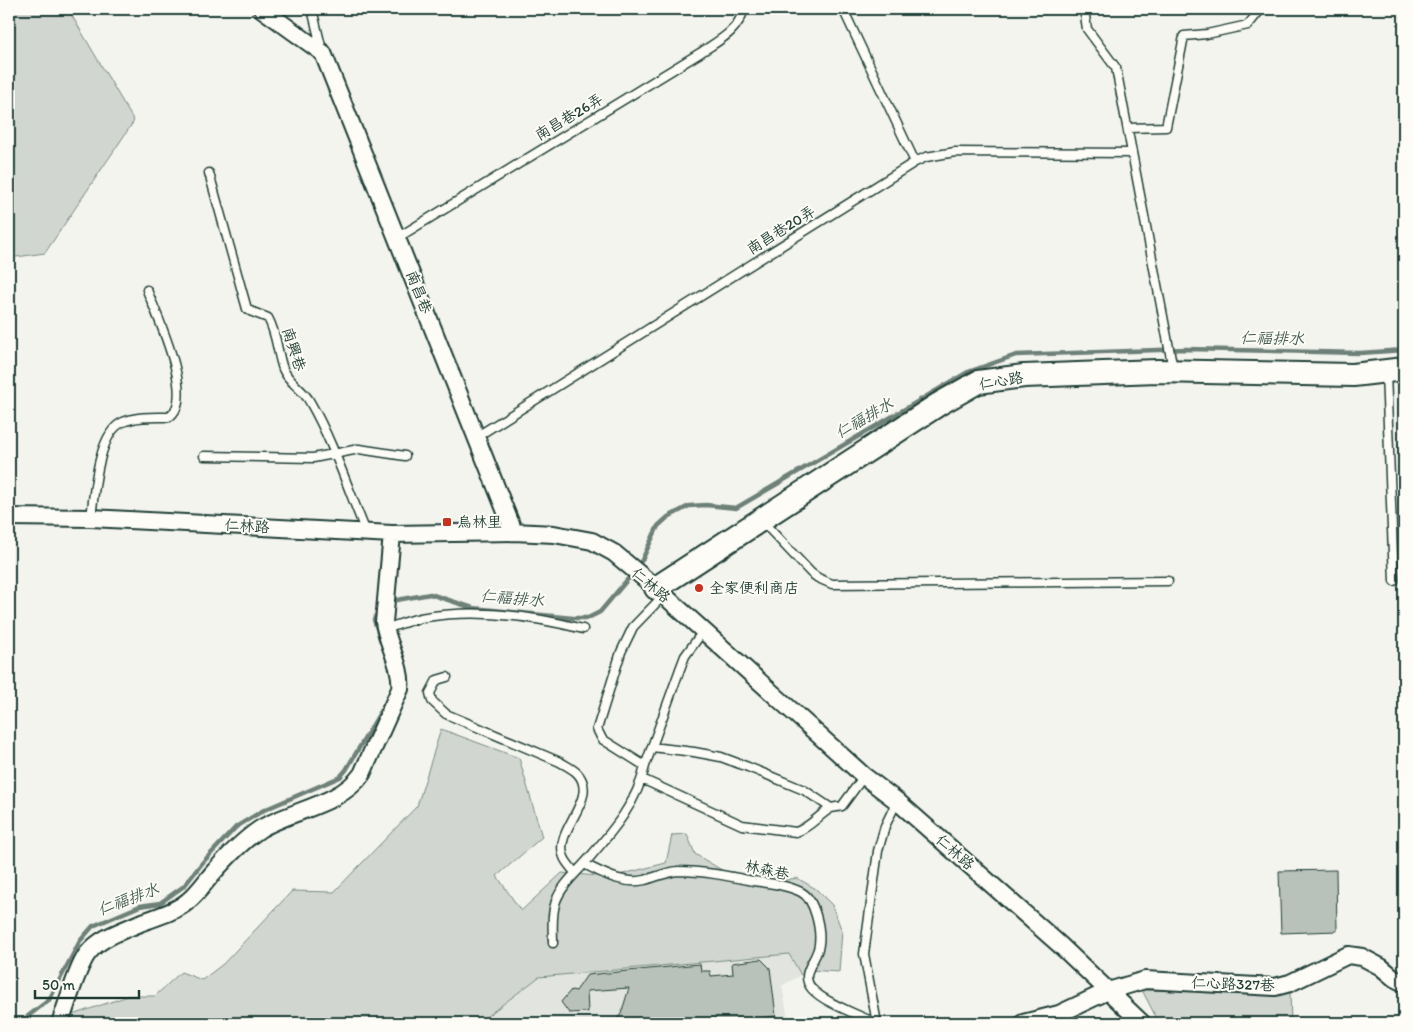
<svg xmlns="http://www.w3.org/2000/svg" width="1413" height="1032" viewBox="0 0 1413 1032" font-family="Itim,'LXGW WenKai TC',sans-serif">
  <rect width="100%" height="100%" fill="#f4f4ef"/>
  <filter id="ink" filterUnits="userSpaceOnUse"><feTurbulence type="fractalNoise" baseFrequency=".02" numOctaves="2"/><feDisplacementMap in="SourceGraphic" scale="10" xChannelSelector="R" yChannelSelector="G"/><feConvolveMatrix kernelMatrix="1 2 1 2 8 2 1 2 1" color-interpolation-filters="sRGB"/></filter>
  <g filter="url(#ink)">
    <path fill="#e2e5df" d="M789 953 801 975 782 986 789 1023H478L539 977Z"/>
    <path fill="#d1d6d1" stroke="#788a82" d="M9 9H68L134 121 45 253 9 258Z
      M441 729 519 758 542 837 497 876 521 911 562 873 611 877 666 863 672 835 687 834 695 854 730 875 759 884 797 878 816 889 832 905 842 931 839 972 809 970 801 975 789 954 539 977 478 1023H65L69 1016 128 996H155L181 972 202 980 223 964 292 891 334 892 417 806Z
      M1142 990 1290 991 1291 1023H1159Z"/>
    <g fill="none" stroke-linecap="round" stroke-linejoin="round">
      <path stroke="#6e8179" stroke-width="4.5" d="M637 567 642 560 658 526 668 517 689 506 706 505 736 508 968 372 1016 355 1186 349 1360 353 1404 350
        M397 600 430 594 473 608 573 618H588L600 612 633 573
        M378 611 374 620 382 643
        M19 1023 49 1000 80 941 93 926 140 906 160 903 184 886 203 862 236 827 264 810 340 777 346 770 384 706"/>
    </g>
    <path fill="#b9c1bb" stroke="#1f3d34" d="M1336 870 1337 931 1281 933 1279 871Z
      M761 959 770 968 776 1016 758 1018 757 1023H613L621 1014 629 988 587 991 588 1012 569 1013 561 1002 571 990 576 991 587 975 700 964 701 971H710L711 976 733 974 732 963Z"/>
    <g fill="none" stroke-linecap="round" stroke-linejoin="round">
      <defs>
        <path id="lane" d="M312 9 322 50
          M843 9 915 162
          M1084 9 1087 29 1116 68 1173 369
          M1128 128 1166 127 1184 36 1207 34 1248 25 1261 9
          M209 173 247 309 250 311 268 318C277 334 277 352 283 369 289 383 303 389 310 402 333 442 348 489 366 532
          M397 238 700 53C719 40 737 33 744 9
          M1386 373 1394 581
          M476 437 915 162 926 157 955 152 1132 153
          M204 456 313 458 359 449 405 456
          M91 518C94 494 98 432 123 422 137 416 154 417 169 417 197 399 156 314 147 290
          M762 521 811 573 818 578 832 584 1168 581
          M385 629C398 625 412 619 426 617 477 609 533 616 583 629
          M447 677 437 680 430 693 432 701 446 714 560 762C565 765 573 769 577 773 601 798 552 831 564 857 566 863 572 868 575 873
          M652 747 694 752 721 757 748 767 804 790 831 808 842 806 864 776
          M645 766 602 739 597 729 621 652 633 627 664 595
          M642 779 742 825 796 832C809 828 819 815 831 808
          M584 864C603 873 622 885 645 880 656 877 667 872 678 871 704 871 728 876 753 881 769 883 787 885 801 892 815 899 821 930 819 944 818 960 798 973 812 989 823 1002 859 1015 875 1023
          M553 943C553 929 551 915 556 901 561 887 574 875 584 864 609 835 637 805 645 766L680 669 685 656 704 630
          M877 1023 864 954 878 851 885 826 897 801"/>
        <path id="street" d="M262 9 323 53 514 532
          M9 517 91 518 392 534 514 532 554 534 592 541 614 553 656 588 864 776 897 801 1060 945 1142 1023
          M60 1023C67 1005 77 967 88 953 101 937 122 931 140 923 156 917 175 912 188 901 198 893 205 882 213 873 227 857 242 841 260 829 292 810 340 805 362 774L400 689C403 668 387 644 384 622L392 534
          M1023 1023 1059 1014 1108 991 1145 980 1275 987 1290 983 1348 955 1362 957 1381 967 1394 978 1404 983"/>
        <path id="secondary" d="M656 588 939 404 978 382 1024 376 1157 371 1353 375 1404 369"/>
      </defs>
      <use href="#lane" stroke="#1f3d34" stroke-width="11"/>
      <use href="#street" stroke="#1f3d34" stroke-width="20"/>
      <use href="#secondary" stroke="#1f3d34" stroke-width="26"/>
      <use href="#lane" stroke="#fdfcf7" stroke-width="8"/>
      <use href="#street" stroke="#fdfcf7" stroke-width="16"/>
      <use href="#secondary" stroke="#fdfcf7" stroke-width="22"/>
    </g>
  </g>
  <g fill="#c8321e" stroke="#fdfcf7" stroke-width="2">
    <rect x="442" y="517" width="10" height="10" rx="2.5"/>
    <circle cx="699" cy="588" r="5"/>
  </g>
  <g text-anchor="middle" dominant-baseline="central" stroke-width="4" stroke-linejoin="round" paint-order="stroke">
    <g font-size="15" fill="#1f3d34" stroke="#fdfcf7">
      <text transform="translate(569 117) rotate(-31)">南昌巷26弄</text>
      <text transform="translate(781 230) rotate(-32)">南昌巷20弄</text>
      <text transform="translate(419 292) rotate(68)">南昌巷</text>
      <text transform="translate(294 349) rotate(72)">南興巷</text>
      <text transform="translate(1001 381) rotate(-10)">仁心路</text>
      <text transform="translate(247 526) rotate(3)">仁林路</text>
      <text transform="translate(651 585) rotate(40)">仁林路</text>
      <text transform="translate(955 852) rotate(41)">仁林路</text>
      <text transform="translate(767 870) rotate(12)">林森巷</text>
      <text transform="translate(1233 984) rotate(2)">仁心路327巷</text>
    </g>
    <g font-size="15" fill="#1f3d34" stroke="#fdfcf7" text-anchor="start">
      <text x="457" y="522">烏林里</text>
      <text x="709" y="588">全家便利商店</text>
    </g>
    <g font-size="16" font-style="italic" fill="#475f56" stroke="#fdfcf7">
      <text transform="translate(1272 338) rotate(1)">仁福排水</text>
      <text transform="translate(864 418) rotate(-30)">仁福排水</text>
      <text transform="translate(512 598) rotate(5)">仁福排水</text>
      <text transform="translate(128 899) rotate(-21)">仁福排水</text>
    </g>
  </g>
  <rect width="1413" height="1032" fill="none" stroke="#fdfcf7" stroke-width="30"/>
  <rect x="15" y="15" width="1383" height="1002" fill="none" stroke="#1f3d34" stroke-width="2" filter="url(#ink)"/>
  <path d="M35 990v8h104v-8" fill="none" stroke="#1f3d34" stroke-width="2.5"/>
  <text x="42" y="990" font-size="15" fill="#1f3d34" stroke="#fdfcf7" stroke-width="4" paint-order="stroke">50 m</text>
</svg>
